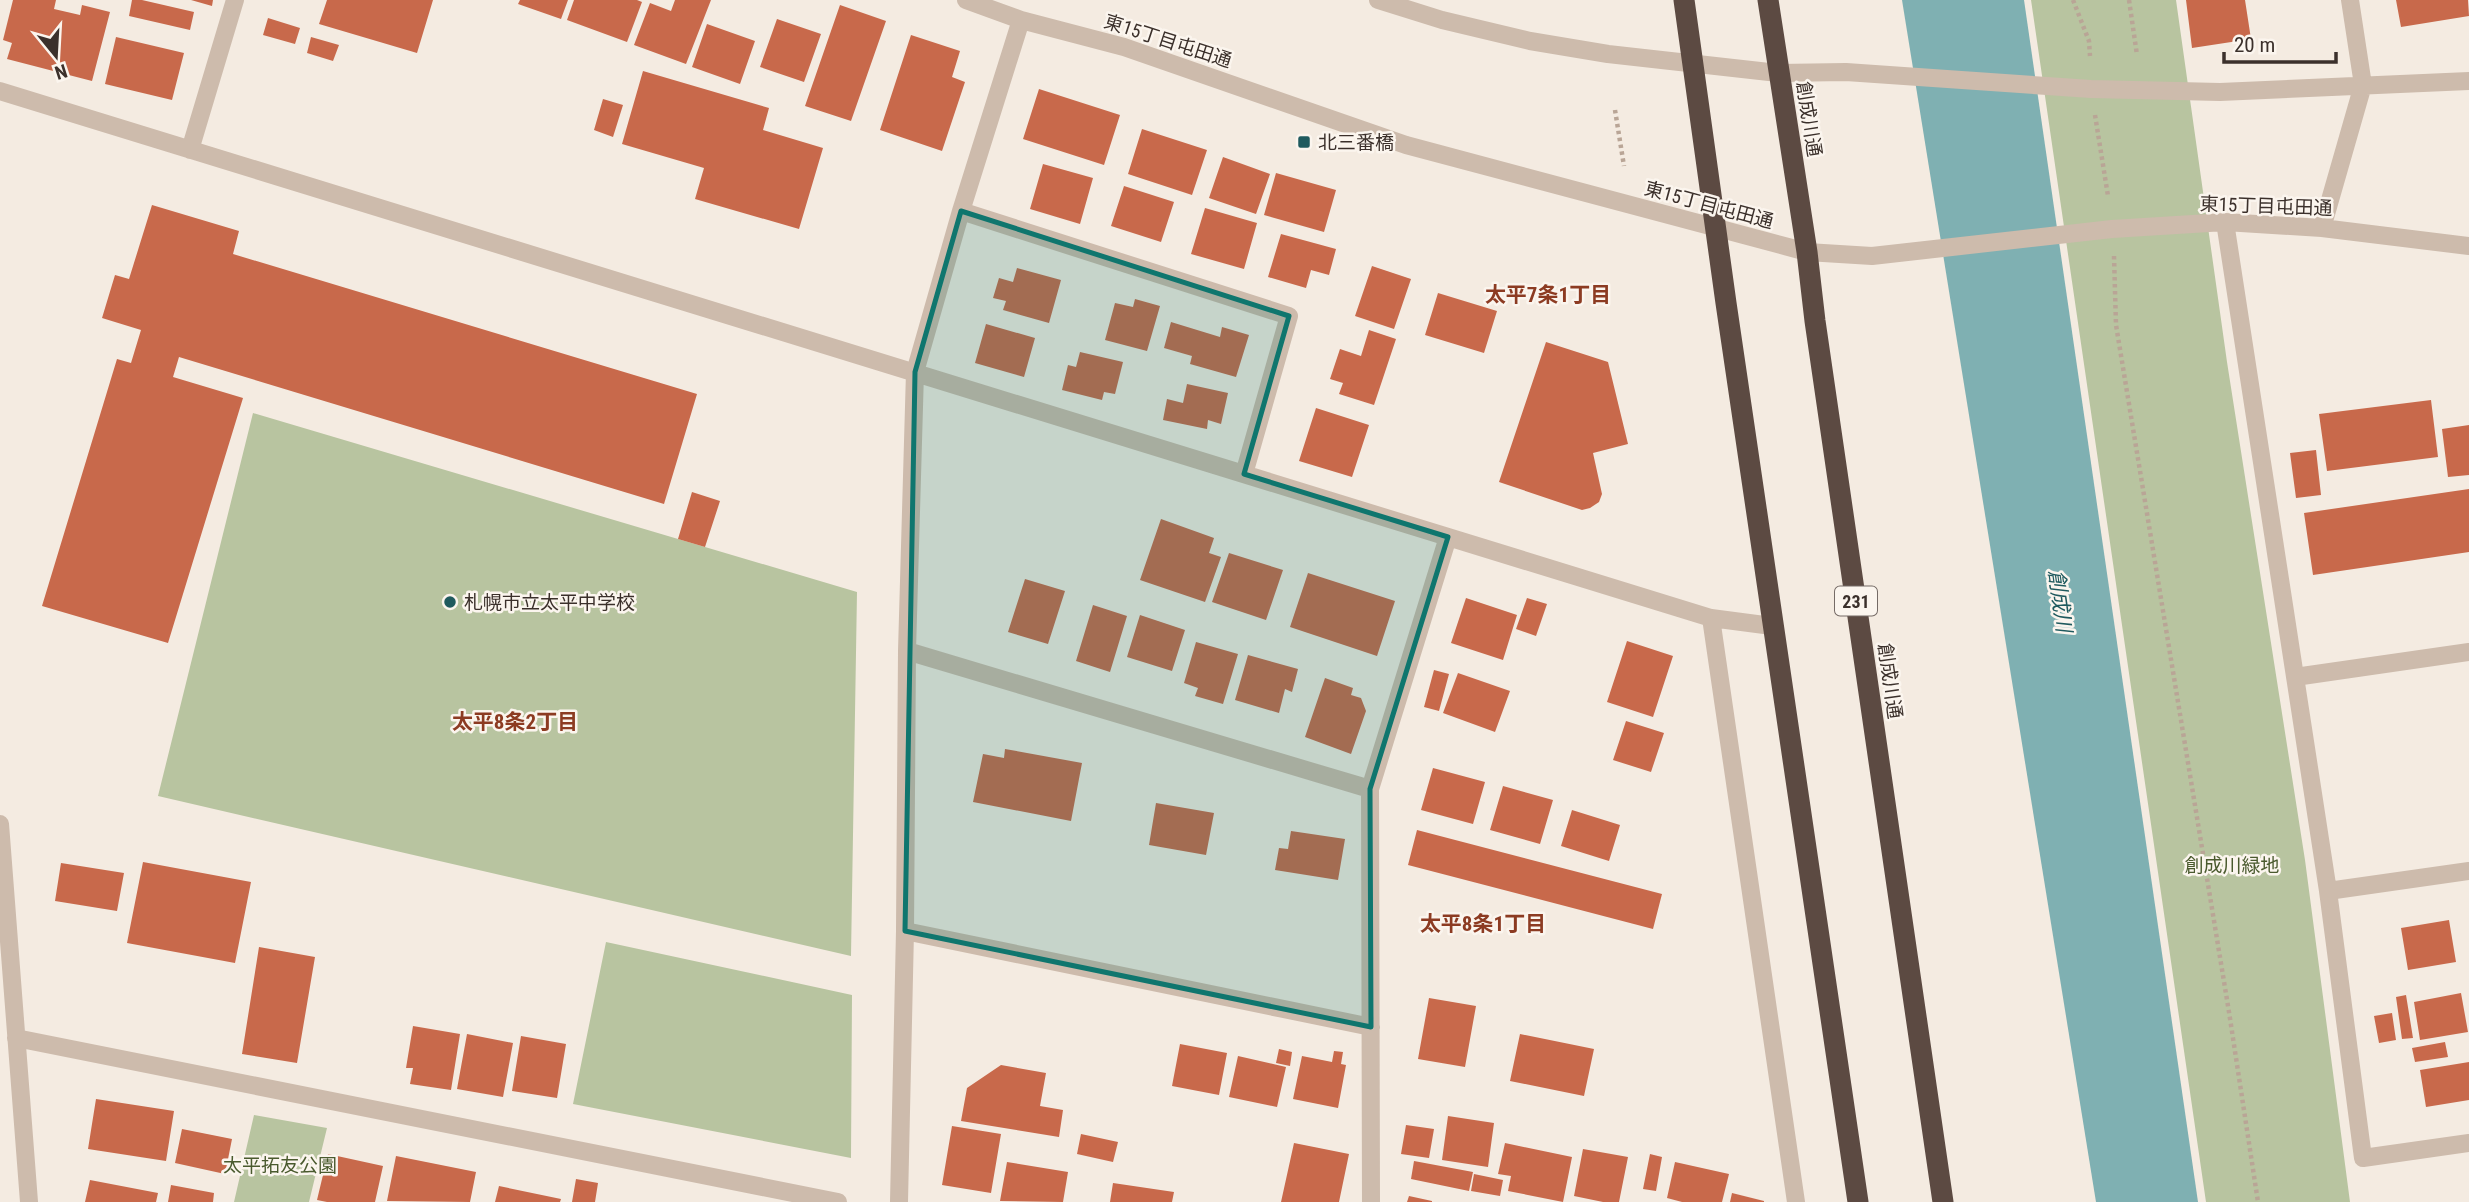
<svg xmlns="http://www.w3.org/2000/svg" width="2469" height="1202" viewBox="0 0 2469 1202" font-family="'Roboto Condensed','Noto Sans JP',sans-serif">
  <rect width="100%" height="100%" fill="#f4ebe1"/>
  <path fill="#b8c4a0" d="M2031 0H2176L2227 362 2305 860 2350 1202H2206Z
    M253 413 857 592 851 956 158 796Z
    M606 942 852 995 851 1158 573 1104Z
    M254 1115 327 1128 309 1202H234Z"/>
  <path fill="#7fb0b2" d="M1902 0H2024L2198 1202H2096Z"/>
  <path fill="#c8694b" d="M13 0H56L54 9 80 15 82 5 110 12 92 81 7 59 12 43 3 40Z
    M132 0H142L194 12 190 30 129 16Z
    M191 0H213L212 6Z
    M327 0H433L417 53 319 24Z
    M520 0H568L561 19 518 4Z
    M574 0H637L642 2 627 42 567 20Z
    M675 0H711L686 64 634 45 650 3 671 11Z
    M2186 0H2245L2251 39 2192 48Z
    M2396 0H2468L2469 16 2401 27Z
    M840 5 886 21 851 121 805 106Z
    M268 18 300 28 295 44 263 35Z
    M777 19 821 34 804 82 760 67Z
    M707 24 755 41 740 84 692 67Z
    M911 35 960 51 952 77 965 82 942 151 880 130Z
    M116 37 184 53 172 100 105 84Z
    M311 37 339 45 333 61 307 53Z
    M643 71 769 108 763 130 823 148 799 229 695 199 704 168 622 144Z
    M1039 89 1120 115 1104 165 1023 139Z
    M603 99 623 105 613 137 594 130Z
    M1142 129 1207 150 1192 195 1128 174Z
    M1223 157 1270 174 1256 214 1209 198Z
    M1043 164 1093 178 1080 224 1030 209Z
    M1276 173 1336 190 1324 232 1264 215Z
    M1124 186 1174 202 1161 242 1111 226Z
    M152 205 239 231 233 254 697 394 664 504 179 357 173 377 243 398 168 643 42 606 117 359 131 363 141 330 102 318 115 275 129 279Z
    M1205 208 1257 223 1244 269 1191 254Z
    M1281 234 1336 249 1329 275 1311 270 1306 288 1268 277Z
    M1372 266 1411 279 1394 329 1355 316Z
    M1017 268 1061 280 1049 323 1003 310 1006 301 993 298 999 278 1013 282Z
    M1438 293 1497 311 1484 353 1425 335Z
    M1135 299 1160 306 1147 351 1105 340 1115 303 1133 307Z
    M1171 322 1220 337 1222 327 1249 335 1236 377 1190 364 1192 356 1164 348Z
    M986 324 1035 338 1024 377 975 363Z
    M1369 330 1396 339 1374 405 1339 394 1343 383 1330 379 1340 349 1361 356Z
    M1546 342 1608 362 1628 444 1593 453 1602 494 1599 502 1590 508 1582 510 1499 482Z
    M1080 352 1123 362 1115 394 1104 392 1102 400 1062 390 1068 365 1076 367Z
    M1187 384 1228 393 1221 424 1208 420 1207 429 1163 420 1167 399 1183 403Z
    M2431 400 2438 457 2327 471 2319 414Z
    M1316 408 1369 425 1352 477 1299 461Z
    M2469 425V475L2448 477 2442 429Z
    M2316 450 2321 495 2296 498 2290 453Z
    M2469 489V552L2313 575 2304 513Z
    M692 492 720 501 705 547 678 539Z
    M1161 519 1214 538 1209 553 1221 557 1205 602 1140 580Z
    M1229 553 1283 570 1266 620 1212 602Z
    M1308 573 1395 601 1377 656 1290 627Z
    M1025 579 1065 591 1048 644 1008 632Z
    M1466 598 1517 615 1503 660 1451 643Z
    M1527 598 1547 604 1536 636 1516 629Z
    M1093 605 1127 616 1110 672 1076 661Z
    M1140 615 1185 630 1172 671 1127 657Z
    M1627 641 1673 656 1653 717 1607 702Z
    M1196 642 1238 654 1223 704 1195 696 1198 688 1184 683Z
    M1248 655 1298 669 1292 692 1285 689 1279 713 1235 700Z
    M1434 670 1449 674 1439 711 1424 707Z
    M1458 673 1510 691 1495 732 1443 713Z
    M1325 678 1353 688 1351 695 1361 698 1366 711 1351 754 1305 737Z
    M1626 721 1664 733 1651 772 1613 760Z
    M1005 749 1082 763 1071 821 973 802 983 754 1004 758Z
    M1433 768 1485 782 1473 824 1421 810Z
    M1503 786 1553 800 1540 844 1490 830Z
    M1156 803 1214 813 1206 855 1149 845Z
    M1572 810 1620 825 1609 861 1561 846Z
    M1417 830 1662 894 1653 929 1408 865Z
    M1291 831 1345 839 1338 880 1275 870 1279 848 1288 849Z
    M143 862 251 882 235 963 127 943Z
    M61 863 124 873 117 911 55 901Z
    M2449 920 2456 962 2408 970 2401 928Z
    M259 947 315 957 297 1063 242 1054Z
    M2461 993 2468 1032 2420 1040 2414 1002Z
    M2406 995 2413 1038 2402 1039 2396 997Z
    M1429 998 1476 1006 1465 1067 1418 1059Z
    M2392 1013 2396 1040 2379 1043 2374 1016Z
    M413 1026 460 1034 451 1090 410 1084 413 1068H406Z
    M467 1034 513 1043 503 1097 457 1089Z
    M1520 1034 1594 1049 1584 1096 1510 1081Z
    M521 1036 566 1044 557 1098 512 1091Z
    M2445 1042 2448 1057 2415 1062 2412 1048Z
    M1180 1044 1227 1053 1219 1095 1172 1086Z
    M1279 1049 1292 1052 1290 1066 1276 1063Z
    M1334 1051 1343 1052 1341 1064 1346 1065 1338 1108 1293 1099 1302 1056 1332 1062Z
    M1238 1056 1286 1067 1277 1107 1229 1097Z
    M2469 1062V1100L2426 1107 2420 1070Z
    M1001 1065 1046 1073 1040 1106 1063 1110 1059 1137 961 1121 967 1088Z
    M96 1099 174 1111 166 1161 88 1149Z
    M1448 1116 1494 1123 1488 1167 1442 1160Z
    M1406 1125 1434 1129 1429 1158 1401 1154Z
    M952 1126 1001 1134 991 1193 942 1185Z
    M182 1129 232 1139 225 1174 175 1163Z
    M1081 1134 1118 1142 1113 1162 1077 1154Z
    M1294 1143 1349 1154 1339 1202H1281Z
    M1505 1143 1572 1157 1563 1202 1508 1191 1511 1176 1498 1174Z
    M1583 1149 1628 1157 1619 1202H1603L1574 1196Z
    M328 1154 383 1166 375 1202H327L317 1200Z
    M1650 1154 1662 1157 1656 1191 1643 1189Z
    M396 1156 476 1172 470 1202 387 1201Z
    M1414 1161 1473 1172 1469 1191 1411 1179Z
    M1007 1162 1068 1172 1063 1202 1000 1201Z
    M1675 1162 1729 1174 1722 1202H1682L1667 1198Z
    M1474 1174 1503 1180 1500 1196 1471 1191Z
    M576 1179 598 1183 595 1202H572Z
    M90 1180 158 1193 156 1202H85Z
    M1113 1183 1174 1192 1172 1202H1110Z
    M171 1185 214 1193 213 1202H168Z
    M499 1186 561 1199 560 1202H495Z
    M1732 1193 1764 1201V1202H1730Z
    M1409 1196 1432 1201V1202H1407Z"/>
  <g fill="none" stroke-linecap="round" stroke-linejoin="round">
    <path stroke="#b9a596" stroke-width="4.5" stroke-dasharray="3.5 3.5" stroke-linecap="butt" d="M2073 0 2089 41 2090 56
      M2129 0 2137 55
      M1615 110 1624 166
      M2095 115 2108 196
      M2114 256 2116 325 2229 1012 2258 1202"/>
    <path stroke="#cdbbac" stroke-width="18" d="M966 0 1021 20 1124 47 1406 145 1807 252 1872 256 2112 229 2225 222 2322 228 2469 246
      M1378 0 1442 20 1530 41 1608 54 1778 73 1846 72 2091 89 2220 92 2469 81
      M0 91 1711 618 1772 626
      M190 150 235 0
      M961 211 1289 316 1244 474
      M2225 222 2328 891 2363 1158 2469 1143
      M2322 228 2363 85 2350 0
      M1711 618 1796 1202
      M907 651 1370 789
      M2295 677 2469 652
      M0 824 29 1202
      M2328 891 2469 871
      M905 931 1371 1027
      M16 1038 838 1202
      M899 1202 905 931 907 651 915 372 961 211 1021 20
      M1371 1202 1370 789 1448 537"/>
    <path stroke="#5c4a42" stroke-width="21" d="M1684 0 1726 303 1858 1202
      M1768 0 1807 252 1815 321 1943 1202"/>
  </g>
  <path fill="#0f766e" fill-opacity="0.2" stroke="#0f766e" stroke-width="5" stroke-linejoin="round" d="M961 211 1289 316 1244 474 1448 537 1370 789 1371 1027 905 931 915 372Z"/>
  <g fill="#1f5a5e" stroke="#fbf5ee" stroke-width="2.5">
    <rect x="1297" y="135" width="14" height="14" rx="3.5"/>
    <circle cx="450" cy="602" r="7"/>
  </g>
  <g text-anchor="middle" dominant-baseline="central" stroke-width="5" stroke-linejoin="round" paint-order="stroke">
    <rect fill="#fbf5ee" stroke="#756b66" stroke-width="2" x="1835" y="586.5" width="42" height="29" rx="5"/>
    <g font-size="18" font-weight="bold" fill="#3b302b">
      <text x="1856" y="601">231</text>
    </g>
    <g font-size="19" fill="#3b302b" stroke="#fbf5ee">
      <text transform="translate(1168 41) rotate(18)">東15丁目屯田通</text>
      <text transform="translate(1809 119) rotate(81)">創成川通</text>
      <text transform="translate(1709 205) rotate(15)">東15丁目屯田通</text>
      <text transform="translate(2266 206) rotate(2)">東15丁目屯田通</text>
      <text transform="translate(1890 681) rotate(82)">創成川通</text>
    </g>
    <g font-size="19" fill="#3b302b" stroke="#fbf5ee" text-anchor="start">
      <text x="1318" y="142">北三番橋</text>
      <text x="464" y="602">札幌市立太平中学校</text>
    </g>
    <g font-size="19" fill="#4a5a2e" stroke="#fbf5ee">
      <text x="2232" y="865">創成川緑地</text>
      <text x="280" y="1165">太平拓友公園</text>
    </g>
    <g font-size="21" font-weight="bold" fill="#8c3b22" stroke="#fbf5ee">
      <text x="1548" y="295">太平7条1丁目</text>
      <text x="515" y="722">太平8条2丁目</text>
      <text x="1483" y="924">太平8条1丁目</text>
    </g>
    <g font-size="21" font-style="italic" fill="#1f5a5e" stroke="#fbf5ee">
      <text transform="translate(2060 601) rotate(82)">創成川</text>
    </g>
  </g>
  <g transform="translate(56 56) rotate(162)" stroke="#fbf5ee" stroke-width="5" paint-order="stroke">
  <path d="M0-5L12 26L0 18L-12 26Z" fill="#3b302b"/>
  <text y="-10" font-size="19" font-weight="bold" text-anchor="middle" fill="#3b302b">N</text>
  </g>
  <path d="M2224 52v10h112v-10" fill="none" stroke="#3b302b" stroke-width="3.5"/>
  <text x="2234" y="52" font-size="21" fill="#3b302b" stroke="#fbf5ee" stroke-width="5" paint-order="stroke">20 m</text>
</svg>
